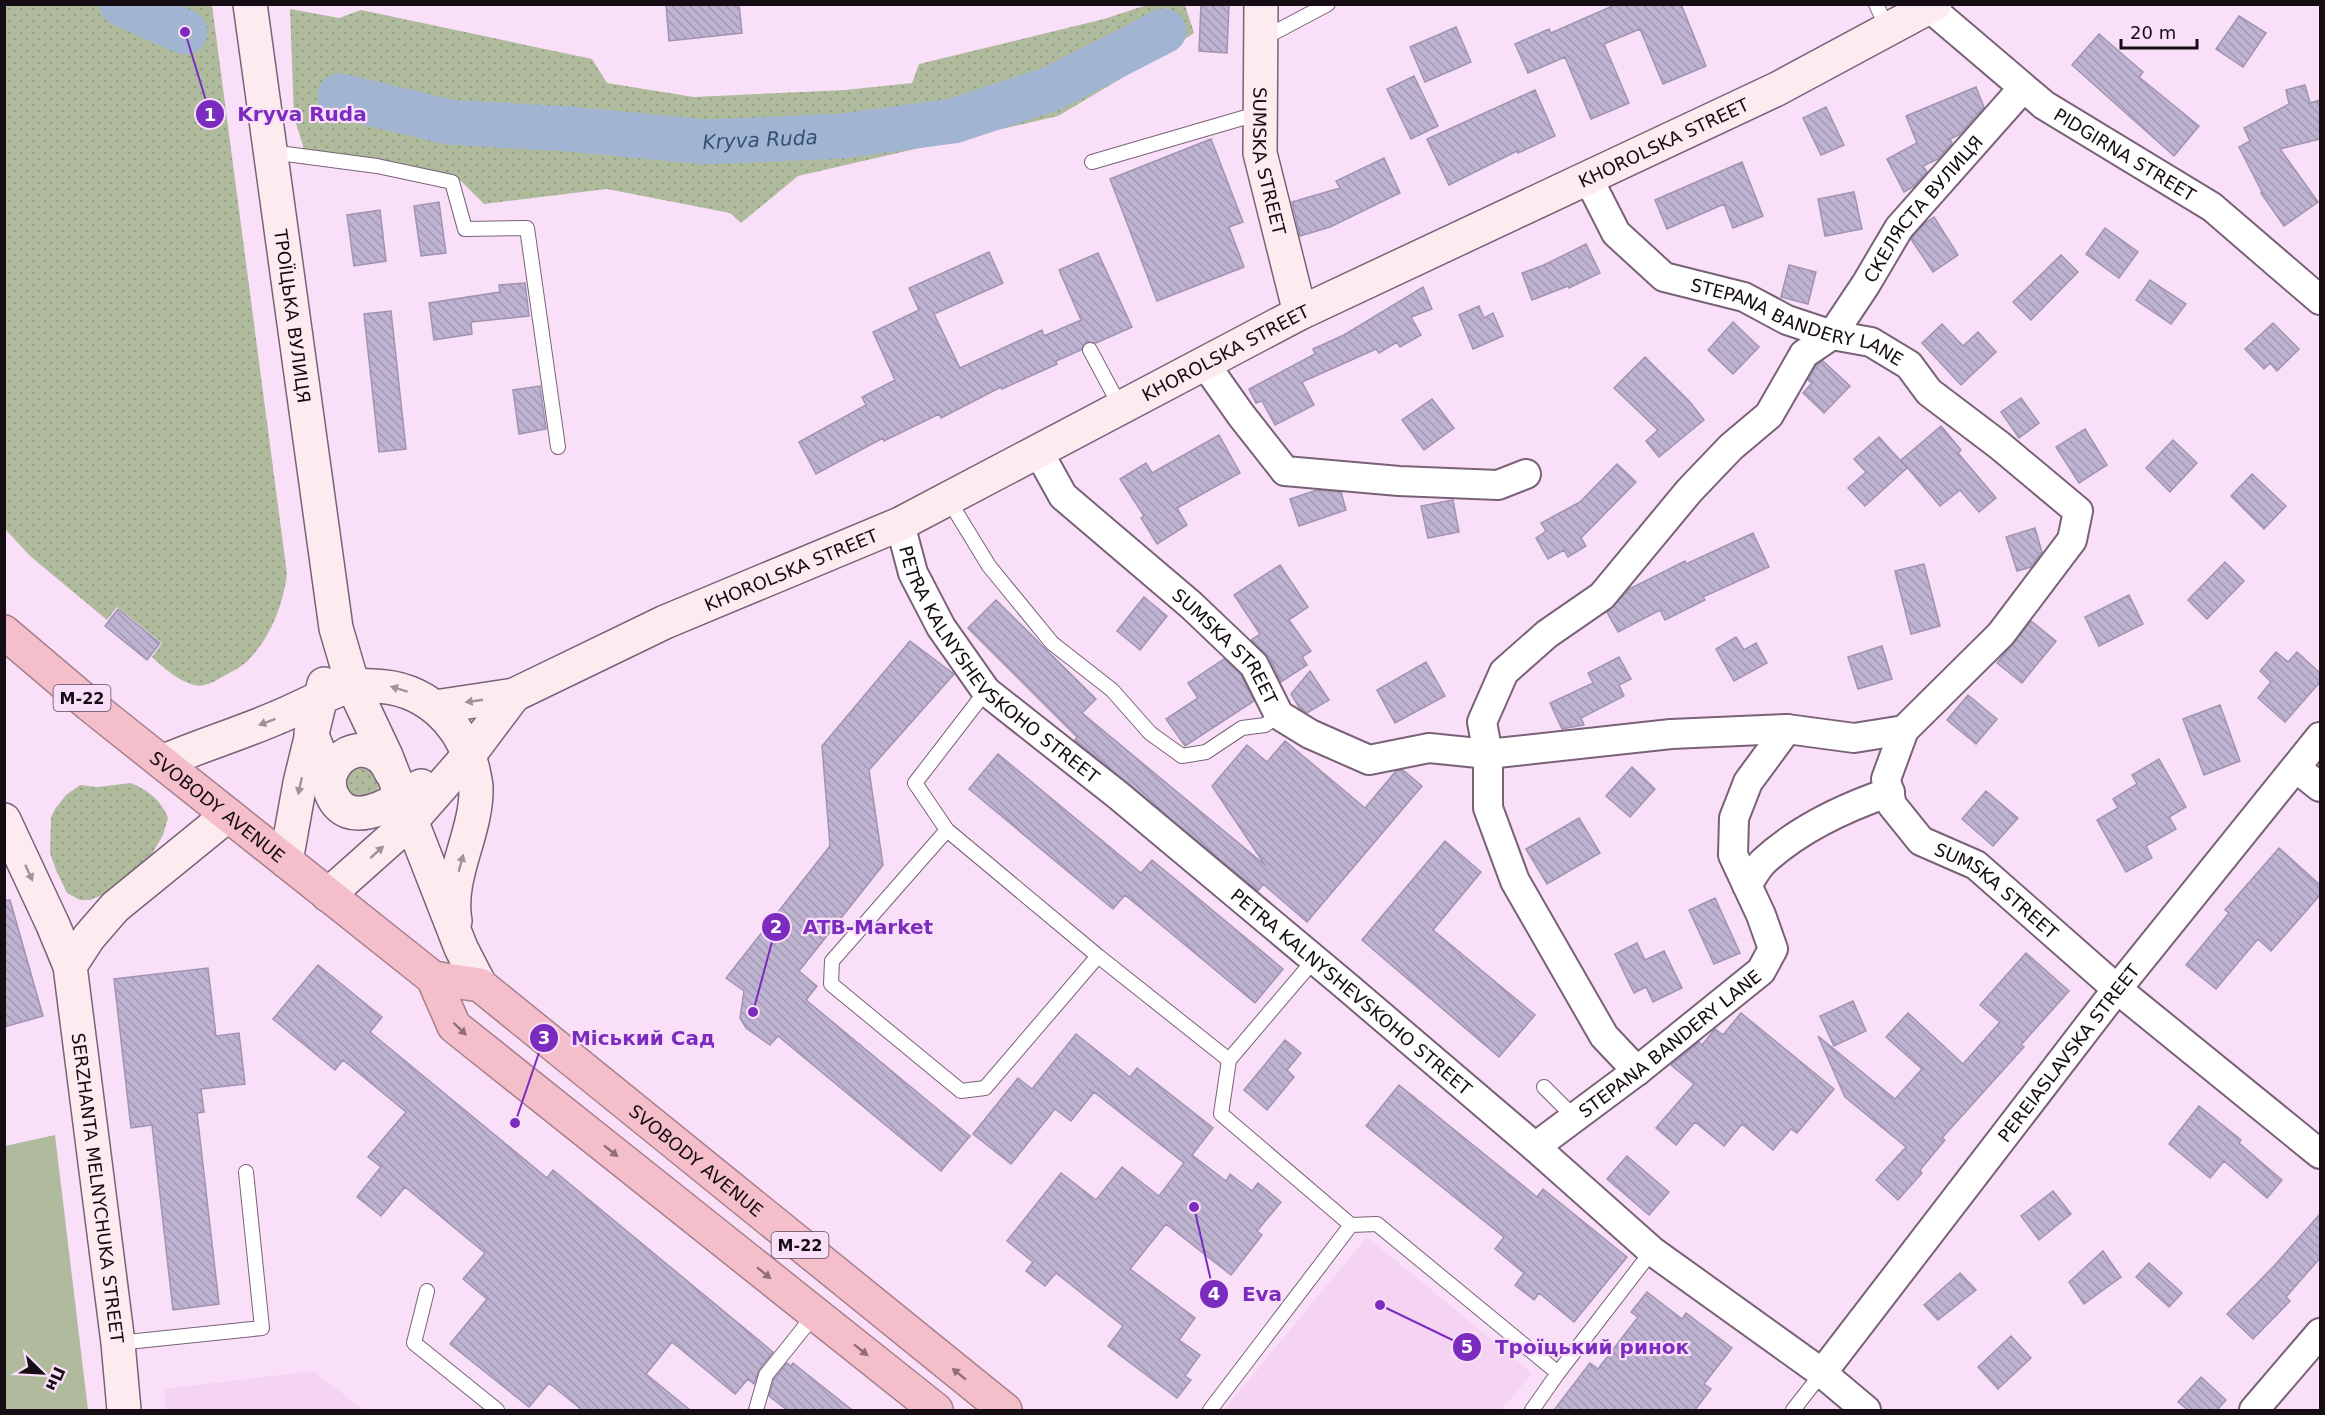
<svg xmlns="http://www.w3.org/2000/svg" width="2325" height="1415" viewBox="0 0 2325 1415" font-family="'DejaVu Sans',sans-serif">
  <defs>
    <pattern id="grass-dots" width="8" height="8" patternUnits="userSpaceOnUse" patternTransform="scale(1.5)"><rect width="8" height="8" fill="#afbb9c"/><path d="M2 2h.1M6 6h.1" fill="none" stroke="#96a086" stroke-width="1.8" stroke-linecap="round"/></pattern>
    <pattern id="building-back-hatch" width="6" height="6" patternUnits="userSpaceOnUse" patternTransform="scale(1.5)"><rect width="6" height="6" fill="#bfb3d2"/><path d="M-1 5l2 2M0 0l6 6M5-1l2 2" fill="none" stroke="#a399b3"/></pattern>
  </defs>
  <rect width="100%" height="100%" fill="#fadff9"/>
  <path fill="#f4d3f3" d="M1367 1237 1532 1373 1501 1410H1224Z
    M313 1371 364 1410H166L164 1389Z"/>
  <path fill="url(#grass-dots)" d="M5 4 212 5 287 574C283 606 269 642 244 664 238 669 230 672 224 676 215 681 204 688 194 685 178 681 163 667 152 657L162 643 117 607 107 620 30 556 5 529Z
    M1147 5H1185L1194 33 1159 56 1058 116 798 176 741 223 730 213 607 189 484 204 458 178 304 149 294 117 290 9 339 18 361 10 592 59 607 83 694 97 845 90 912 83 919 64 1104 19Z
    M359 767 373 772 379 785 378 792 354 803 342 779 352 769Z
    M131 783C148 790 161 800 168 818L163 835 149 859 107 893 90 900H80L67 893 56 870 50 853 51 817 55 809 66 795 80 785 98 787Z"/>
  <path fill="#afbb9c" d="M55 1135 88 1410H5V1146Z"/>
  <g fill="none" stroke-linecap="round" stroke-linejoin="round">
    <g stroke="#a1b5d2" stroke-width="45">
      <path d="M122 4 185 32"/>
      <path id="s1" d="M340 96 449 122 569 129 707 142 841 136 953 121 1051 89 1164 31"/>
    </g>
  </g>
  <path fill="url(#building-back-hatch)" stroke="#a094b2" stroke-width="1.5" d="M666 4H739L742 33 669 41Z
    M1201 4H1229L1227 53 1199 51Z
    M1617 4H1681L1706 66 1663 84 1640 29 1604 44 1629 103 1591 119 1565 57 1528 73 1515 44 1549 29 1551 33Z
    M2239 16 2266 33 2243 67 2216 49Z
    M1456 27 1471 62 1425 82 1410 47Z
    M2099 34 2143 72 2139 77 2199 126 2174 156 2072 65Z
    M1414 76 1438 126 1411 139 1387 89Z
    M2305 85 2310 103 2320 100V139L2280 149 2318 202 2284 226 2261 193 2262 192 2239 147 2250 141 2244 128 2289 104 2286 90Z
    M1976 87 1984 107 1959 135 1950 139 1952 143 1938 159 1923 166 1927 172 1913 187 1904 192 1887 159 1917 143 1906 116Z
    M1535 90 1555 136 1518 153 1517 151 1449 185 1427 139Z
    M1826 107 1844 145 1821 155 1803 118Z
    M1211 139 1243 222 1229 227 1244 267 1157 301 1110 179Z
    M1384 158 1400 193 1330 227 1300 236 1292 202 1340 188 1336 181Z
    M1742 162 1763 216 1733 228 1724 204 1667 229 1655 200Z
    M1854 192 1862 229 1825 236 1818 199Z
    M439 202 446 253 421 256 414 206Z
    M380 210 386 261 354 266 347 215Z
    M1934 217 1958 255 1933 272 1911 239 1925 223Z
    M2105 228 2138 252 2119 278 2086 254Z
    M1586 244 1600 273 1569 288 1568 286 1532 300 1522 273 1544 265Z
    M989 252 1003 283 934 314 960 368 1042 330 1044 336 1081 320 1059 270 1098 253 1132 327 1096 343 1086 342 1081 350 1056 361 1057 364 1002 389 1001 387 941 418 939 414 884 441 883 438 816 474 799 442 866 405 862 397 895 380 873 332 919 310 909 288Z
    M2061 255 2078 272 2031 320 2013 302Z
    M1789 265 1816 272 1808 304 1781 297Z
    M2150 280 2186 304 2171 324 2136 300Z
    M525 283 529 316 471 322 472 334 434 340 429 303 500 292 499 285Z
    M1423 287 1432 309 1411 317 1421 335 1400 347 1397 342 1379 353 1376 349 1302 382 1314 405 1275 425 1262 401 1256 403 1249 389 1315 354 1313 349 1344 335Z
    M1479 306 1484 318 1493 313 1503 336 1473 349 1459 315Z
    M391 311 406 449 379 452 364 314Z
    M1733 322 1759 347 1733 374 1708 350Z
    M2273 323 2299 349 2277 371 2270 363 2264 369 2245 349Z
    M1942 324 1963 346 1978 332 1996 352 1961 385 1922 343Z
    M1645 357 1690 402 1704 420 1659 457 1646 441 1658 430 1614 388Z
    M1823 361 1850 386 1824 413 1803 393 1812 383 1808 380 1816 366Z
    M540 386 546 429 519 434 513 390Z
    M2021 398 2039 423 2019 438 2001 412Z
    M1432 399 1454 428 1424 450 1402 420Z
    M1941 426 1961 450 1958 453 1996 498 1979 512 1960 490 1940 506 1901 460Z
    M2085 429 2107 465 2079 483 2056 447Z
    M1219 435 1240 473 1177 508 1187 525 1157 544 1141 518 1144 516 1120 479 1146 463 1152 473Z
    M1879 437 1907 468 1865 506 1848 488 1866 472 1854 459Z
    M2173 440 2197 463 2170 492 2146 468Z
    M1617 464 1636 482 1581 538 1586 546 1568 557 1564 550 1548 559 1536 538 1546 531 1541 523 1580 502Z
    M2252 474 2286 506 2264 529 2231 496Z
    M1317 490 1341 492 1346 510 1299 526 1290 499Z
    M1453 500 1459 532 1428 538 1421 506Z
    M2035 528 2042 552 2031 567 2017 571 2006 537Z
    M1753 533 1769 567 1703 597 1705 600 1665 620 1660 610 1618 632 1607 612 1629 589 1685 561 1686 564Z
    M2225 562 2244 581 2207 619 2188 600Z
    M1924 564 1940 626 1911 634 1895 571Z
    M1280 565 1308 607 1289 620 1311 651 1302 657 1307 665 1281 682 1269 657 1251 640 1260 634 1234 595Z
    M2129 595 2143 624 2099 646 2085 617Z
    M1144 597 1167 616 1140 650 1117 631Z
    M996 600 1096 699 1082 713 1265 865 1212 786 1247 745 1267 762 1285 741 1365 808 1396 771 1403 770 1422 786 1307 922 1263 884 1258 891 1075 740 1077 737 968 628Z
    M118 609 160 643 147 660 105 626Z
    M2031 621 2056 641 2022 683 1997 663Z
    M1736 637 1744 650 1756 643 1767 663 1734 681 1716 649Z
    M910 641 954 674 869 770 883 865 799 971 817 986 806 1000 970 1136 941 1171 778 1036 770 1045 746 1028 740 1018 744 991 726 978 830 846 822 746Z
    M1882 646 1892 679 1858 689 1848 657Z
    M2276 652 2288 662 2297 652 2320 673V682L2285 722 2258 698 2271 682 2260 671Z
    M1619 657 1631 679 1619 685 1624 696 1581 718 1584 725 1562 729 1550 703 1593 683 1588 673Z
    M1224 659 1241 675 1254 701 1185 746 1166 719 1198 698 1188 683Z
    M1426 662 1445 696 1395 723 1377 690Z
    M1310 671 1329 700 1307 713 1300 709 1291 694Z
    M1968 695 1997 719 1976 744 1947 720Z
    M2220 705 2240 761 2204 775 2183 719Z
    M998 754 1141 873 1152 860 1283 969 1255 1003 1125 895 1113 909 969 789Z
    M2159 759 2186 807 2169 817 2176 829 2146 846 2152 858 2126 872 2097 820 2118 808 2113 799 2137 784 2132 775Z
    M1632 767 1655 789 1630 817 1606 796Z
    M1986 791 2018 818 1993 846 1962 819Z
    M1579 818 1600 853 1547 884 1526 849Z
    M1445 841 1481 872 1433 930 1535 1015 1499 1057 1362 940Z
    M2279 848 2320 885V895L2271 951 2258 939 2216 989 2186 965 2229 913 2225 910Z
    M1715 898 1740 953 1714 964 1689 910Z
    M10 900 43 1016 4 1027V901Z
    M1637 943 1645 960 1664 951 1682 988 1653 1002 1646 987 1634 993 1615 954Z
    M2026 953 2069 991 2021 1045 2024 1047 1942 1138 1945 1140 1920 1170 1922 1173 1898 1200 1876 1180 1906 1147 1845 1097 1818 1036 1895 1099 1922 1069 1886 1037 1908 1013 1963 1064 2000 1022 1980 1005Z
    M318 965 382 1017 370 1032 547 1178 553 1170 773 1352 759 1370 754 1384 748 1379 735 1394 672 1342 646 1374 690 1410H582L549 1383 529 1407 450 1344 487 1299 463 1279 485 1253 405 1187 381 1216 357 1197 381 1167 368 1157 406 1112 343 1060 335 1070 273 1019Z
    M208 968 216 1036 239 1033 245 1084 201 1089 204 1112 197 1113 219 1304 173 1310 152 1125 131 1128 114 979Z
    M1853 1001 1866 1031 1834 1046 1820 1016Z
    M1741 1013 1834 1089 1797 1133 1791 1129 1773 1150 1742 1124 1724 1146 1695 1122 1676 1145 1656 1128 1694 1084 1671 1065 1699 1042 1702 1045 1715 1029 1723 1035Z
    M1076 1034 1130 1077 1137 1068 1213 1128 1192 1155 1226 1181 1230 1174 1252 1191 1258 1183 1281 1202 1257 1231 1262 1235 1231 1275 1166 1224 1130 1269 1195 1318 1179 1340 1200 1355 1185 1376 1191 1380 1177 1398 1108 1346 1123 1326 1056 1273 1045 1286 1026 1271 1033 1262 1007 1241 1061 1173 1096 1200 1122 1167 1159 1196 1184 1163 1094 1092 1071 1121 1055 1109 1011 1164 973 1134 1018 1078 1032 1089Z
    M1285 1040 1301 1053 1287 1070 1294 1077 1267 1110 1244 1090Z
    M1399 1085 1537 1197 1543 1189 1627 1257 1574 1322 1539 1293 1534 1300 1515 1285 1524 1273 1495 1249 1504 1237 1366 1126Z
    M2199 1106 2241 1140 2239 1143 2282 1180 2267 1198 2224 1161 2210 1178 2169 1144Z
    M1627 1156 1669 1192 1649 1215 1607 1179Z
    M2053 1191 2071 1214 2039 1240 2021 1216Z
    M2320 1214V1258L2286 1297 2290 1301 2253 1339 2227 1314 2274 1266Z
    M2103 1251 2121 1277 2084 1304 2069 1282Z
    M2149 1263 2182 1293 2169 1307 2136 1277Z
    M1960 1273 1976 1290 1938 1320 1924 1305Z
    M1647 1292 1682 1319 1686 1313 1732 1348 1704 1384 1711 1389 1695 1410H1554L1590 1363 1598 1369 1638 1317 1631 1312Z
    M2011 1336 2031 1358 1998 1389 1978 1367Z
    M787 1363 791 1366 793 1363 852 1410H787L769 1396 774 1379Z
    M2201 1377 2226 1400 2217 1410H2188L2178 1402Z"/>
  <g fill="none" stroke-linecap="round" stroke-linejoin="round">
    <defs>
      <path id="lane" d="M1876 4 1887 28
        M1262 39 1328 4
        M271 152 377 166 452 182 465 229 527 228 558 447
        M1092 162 1260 113
        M1090 350 1121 408
        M948 499 989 566 1052 643 1112 690 1150 733 1182 756 1206 752 1242 728 1265 725 1279 715
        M947 830 1098 956 985 1088 961 1091 831 984 832 961 947 830 915 783 986 691
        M1098 956 1229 1060 1314 960
        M1229 1060 1221 1114 1351 1225 1377 1224 1558 1373 1652 1251
        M1544 1087 1575 1118
        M427 1291 414 1343 497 1410
        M118 1343 262 1328 246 1172
        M756 1410 766 1375 815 1314
        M1210 1410 1351 1225
        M1532 1410 1558 1373
        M1793 1410 1822 1373"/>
      <g id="street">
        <path id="s2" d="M1929 7 2044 105 2212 207 2320 300"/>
        <path id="s3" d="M1588 178 1616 233 1664 277 1744 297 1787 320 1832 335 1871 342 1909 365 1929 392 1999 445 2078 511 2072 540 2001 634 1904 730 1886 779 1892 805 1921 841 1976 865 2117 989 2320 1154"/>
        <path d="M1205 364 1241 415 1285 471 1399 481 1498 485 1526 474"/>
        <path id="s4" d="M1038 451 1063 496 1191 605 1254 665 1279 715 1310 734 1369 760 1429 748 1488 754 1671 734 1787 729 1854 738 1904 730"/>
        <path id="s5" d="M900 524 913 573 941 627 986 691 1119 796 1345 985 1535 1147 1652 1251 1822 1373 1866 1410"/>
        <path d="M2296 768 2320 787"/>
        <path d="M1747 885C1752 878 1757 868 1763 862 1797 830 1846 807 1890 792"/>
        <path id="s6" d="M1637 1071 1604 1036 1515 881 1488 808V754L1482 722 1504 672 1547 634 1602 596 1689 491 1731 447 1769 415 1804 354 1832 335 1866 284 1899 228 2023 88"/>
        <path id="s7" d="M1535 1147 1637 1071 1761 971 1773 949 1761 915 1733 855 1734 818 1748 782 1787 729"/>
        <path id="s8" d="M1822 1373 2117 989 2320 737"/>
        <path d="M2254 1410 2320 1333"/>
      </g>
      <g id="secondary">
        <path id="s9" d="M250 4 336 628 353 686 386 756 461 948 480 985"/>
        <path id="s10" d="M1261 4 1260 153 1300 313"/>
        <path id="s11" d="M435 707 514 695 665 622 900 524 1300 313 1777 89 1935 4"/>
        <path d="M311 733C317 748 323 762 328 777 330 783 329 789 332 795 350 834 397 800 421 786"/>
        <path d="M162 762C199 746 239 734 276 718 301 708 326 693 351 686 358 684 367 686 374 686 424 687 462 722 473 770 474 776 476 782 476 788 477 833 447 876 455 921"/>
        <path d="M329 780C336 745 377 739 391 772"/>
        <path id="s12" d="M4 820 53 925 70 966 118 1343 124 1410"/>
        <path d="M286 861 300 783 324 684"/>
        <path d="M328 895 410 822 469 755 514 695"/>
        <path d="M70 966 89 937 115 907 228 815"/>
      </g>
      <g id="highway">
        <path id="s13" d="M4 632 90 705 433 978 454 1026 936 1410"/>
        <path id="s14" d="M433 978 480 985 1005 1410"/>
      </g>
    </defs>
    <use href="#lane" stroke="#796278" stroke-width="16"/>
    <use href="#street" stroke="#796278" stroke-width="32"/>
    <use href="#secondary" stroke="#796278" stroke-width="36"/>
    <use href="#highway" stroke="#a6808a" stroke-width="36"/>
    <use href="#lane" stroke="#fff" stroke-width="14"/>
    <use href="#street" stroke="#fff" stroke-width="28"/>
    <use href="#secondary" stroke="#fcecef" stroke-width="33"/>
    <use href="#highway" stroke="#f4beca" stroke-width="33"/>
  </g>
  <defs><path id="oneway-solid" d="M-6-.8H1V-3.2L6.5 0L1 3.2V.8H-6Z" transform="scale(1.5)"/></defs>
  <g fill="#a09297">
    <use href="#oneway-solid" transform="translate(399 689) rotate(-163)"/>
    <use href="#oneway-solid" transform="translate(474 701) rotate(172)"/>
    <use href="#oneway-solid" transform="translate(267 722) rotate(159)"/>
    <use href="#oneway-solid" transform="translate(300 786) rotate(102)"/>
    <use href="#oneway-solid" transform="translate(377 852) rotate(-42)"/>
    <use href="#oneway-solid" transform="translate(461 863) rotate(-75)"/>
    <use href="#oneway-solid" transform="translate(29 873) rotate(65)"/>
  </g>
  <g fill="#906e78">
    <use href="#oneway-solid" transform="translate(460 1029) rotate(44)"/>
    <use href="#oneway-solid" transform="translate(611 1151) rotate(39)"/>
    <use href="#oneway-solid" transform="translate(764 1273) rotate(39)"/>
    <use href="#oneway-solid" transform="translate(861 1350) rotate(39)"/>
    <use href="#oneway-solid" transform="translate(959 1374) rotate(-141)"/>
  </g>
  <g text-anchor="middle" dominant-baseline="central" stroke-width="4.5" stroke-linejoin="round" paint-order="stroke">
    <g fill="#fadff9" stroke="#5a4b59" stroke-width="1.5">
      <rect x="53.5" y="685" width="57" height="26" rx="4.5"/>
      <rect x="771.5" y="1232" width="57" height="26" rx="4.5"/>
    </g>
    <g font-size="16" font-weight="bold" fill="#150c14">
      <text x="82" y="698">М-22</text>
      <text x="800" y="1245">М-22</text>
    </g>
    <g font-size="18" fill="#150c14" stroke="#fadff9">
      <text stroke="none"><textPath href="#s11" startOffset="1356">KHOROLSKA STREET</textPath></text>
      <text stroke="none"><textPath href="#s2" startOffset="246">PIDGIRNA STREET</textPath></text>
      <text stroke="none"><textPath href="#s10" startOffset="158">SUMSKA STREET</textPath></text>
      <text stroke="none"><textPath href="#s6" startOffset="1077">СКЕЛЯСТА ВУЛИЦЯ</textPath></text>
      <text stroke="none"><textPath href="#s9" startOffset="315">ТРОЇЦЬКА ВУЛИЦЯ</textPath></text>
      <text stroke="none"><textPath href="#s3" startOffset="268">STEPANA BANDERY LANE</textPath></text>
      <text stroke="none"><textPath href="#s11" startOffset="870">KHOROLSKA STREET</textPath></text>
      <text stroke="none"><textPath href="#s11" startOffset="384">KHOROLSKA STREET</textPath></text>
      <text stroke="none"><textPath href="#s4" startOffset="274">SUMSKA STREET</textPath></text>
      <text stroke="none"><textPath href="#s5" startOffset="177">PETRA KALNYSHEVSKOHO STREET</textPath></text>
      <text stroke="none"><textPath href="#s13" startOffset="276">SVOBODY AVENUE</textPath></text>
      <text stroke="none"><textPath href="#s3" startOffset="1114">SUMSKA STREET</textPath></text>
      <text stroke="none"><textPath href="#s5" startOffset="663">PETRA KALNYSHEVSKOHO STREET</textPath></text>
      <text stroke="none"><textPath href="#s7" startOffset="170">STEPANA BANDERY LANE</textPath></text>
      <text stroke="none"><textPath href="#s8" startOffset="404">PEREIASLAVSKA STREET</textPath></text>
      <text stroke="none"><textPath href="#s14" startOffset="326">SVOBODY AVENUE</textPath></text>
      <text stroke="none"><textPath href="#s12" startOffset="384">SERZHANTA MELNYCHUKA STREET</textPath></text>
    </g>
    <g font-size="20" font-style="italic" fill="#335078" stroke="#fadff9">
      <text stroke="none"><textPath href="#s1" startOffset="424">Kryva Ruda</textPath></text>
    </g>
  </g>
  <path fill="none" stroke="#7b2cbf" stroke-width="2" d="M185 32L210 114M753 1012L776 927M515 1123L544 1038M1194 1207L1214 1294M1380 1305L1467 1347"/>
  <g fill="#7b2cbf" stroke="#fadff9" stroke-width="2">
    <circle cx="185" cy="32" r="6"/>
    <circle cx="753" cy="1012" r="6"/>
    <circle cx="515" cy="1123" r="6"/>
    <circle cx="1194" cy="1207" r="6"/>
    <circle cx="1380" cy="1305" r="6"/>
    <circle cx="210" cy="114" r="15"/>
    <circle cx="776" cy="927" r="15"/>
    <circle cx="544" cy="1038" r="15"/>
    <circle cx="1214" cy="1294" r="15"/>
    <circle cx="1467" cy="1347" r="15"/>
  </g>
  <g font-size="18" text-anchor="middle" font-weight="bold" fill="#fff">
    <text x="210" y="121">1</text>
    <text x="776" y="933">2</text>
    <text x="544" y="1044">3</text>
    <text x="1214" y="1300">4</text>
    <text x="1467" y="1353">5</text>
  </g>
  <g font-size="20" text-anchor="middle" font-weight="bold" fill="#7b2cbf" stroke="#fadff9" stroke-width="4.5" stroke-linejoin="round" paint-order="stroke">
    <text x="302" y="121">Kryva Ruda</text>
    <text x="868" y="934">ATB-Market</text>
    <text x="643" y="1045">Міський Сад</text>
    <text x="1262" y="1301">Eva</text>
    <text x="1592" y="1354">Троїцький ринок</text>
  </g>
  <rect width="2325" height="1415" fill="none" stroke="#150c14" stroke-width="12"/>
  <g transform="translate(42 1373) rotate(114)" stroke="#fadff9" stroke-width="4.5" paint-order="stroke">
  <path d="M0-4.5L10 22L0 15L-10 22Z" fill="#150c14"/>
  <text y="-9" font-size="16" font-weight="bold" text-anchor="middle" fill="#150c14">Пн</text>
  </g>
  <path d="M2121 39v9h76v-9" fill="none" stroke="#150c14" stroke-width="3"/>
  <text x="2130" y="39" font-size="18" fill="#150c14" stroke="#fadff9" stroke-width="4.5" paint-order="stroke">20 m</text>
</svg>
